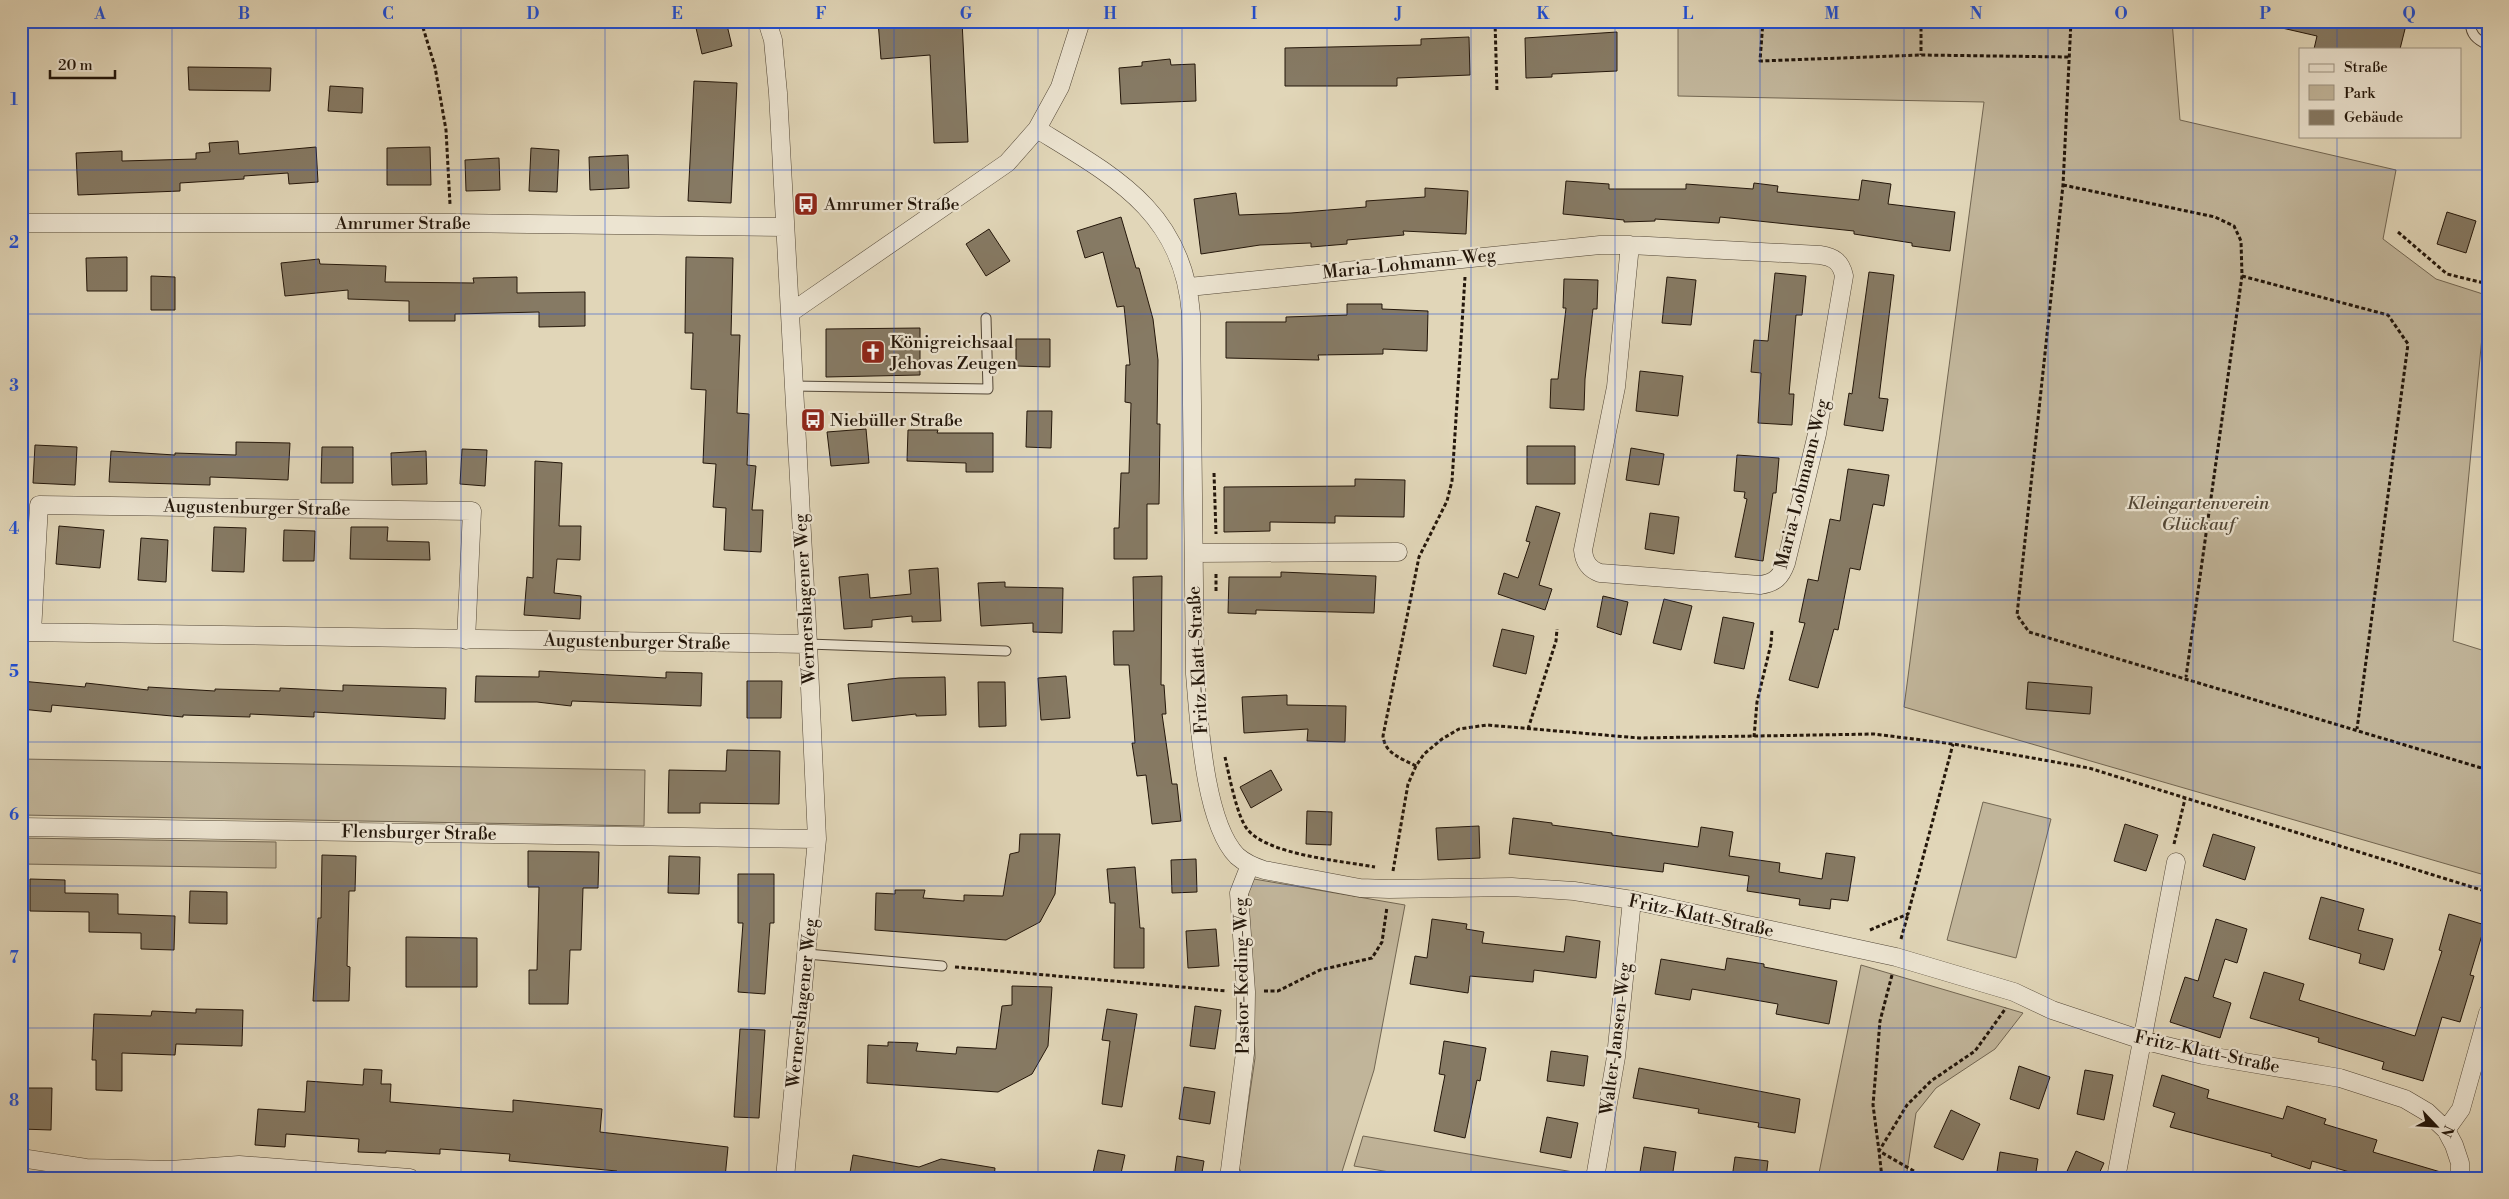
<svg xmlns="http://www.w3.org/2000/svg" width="2509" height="1199" viewBox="0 0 2509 1199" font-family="'Libre Bodoni',serif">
  <rect width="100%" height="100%" fill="#e1d6b8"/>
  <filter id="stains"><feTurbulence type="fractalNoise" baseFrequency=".004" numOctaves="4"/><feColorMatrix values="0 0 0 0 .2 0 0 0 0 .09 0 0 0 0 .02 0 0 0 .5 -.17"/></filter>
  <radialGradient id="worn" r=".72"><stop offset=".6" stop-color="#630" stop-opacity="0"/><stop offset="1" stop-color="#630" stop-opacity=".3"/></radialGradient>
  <path fill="#c1b59a" stroke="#726652" d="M1678 21H2172L2180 120 2396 170 2383 239 2436 279 2486 295 2453 641 2488 652V876L1904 707 1984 102 1678 96Z
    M21 759 645 770 644 826 21 815Z
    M1983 802 2051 819 2016 958 1947 940Z
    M21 838 276 842V868L21 864Z
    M1254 879 1405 905 1374 1070 1340 1178H1244L1239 1168 1255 1058 1248 885Z
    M1861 965 2023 1013 1995 1049 1936 1088 1916 1113 1906 1178H1818Z
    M1363 1136 1585 1174V1178H1425L1354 1166Z"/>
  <path fill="#867a64" stroke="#23160a" d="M726 21 732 46 702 54 696 28Z
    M878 21H962L968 142 934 143 930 55 881 59Z
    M2283 21H2407L2400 49H2314L2317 36 2282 28Z
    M1617 32V71L1552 74V77L1526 78 1525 38Z
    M1469 37 1470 75 1397 78V86H1285V48L1421 45V39Z
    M1170 59 1171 65 1195 64 1196 101 1121 104 1119 68 1142 66V62Z
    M188 67 271 68 270 91 189 90Z
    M694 81 737 83 731 203 688 201Z
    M330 86 363 88 362 113 328 111Z
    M238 141 239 154 316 147 318 182 289 184 288 173 244 176V179L180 183V191L78 195 76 153 122 151V161L196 159V153L210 152 209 143Z
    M430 147 431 185H387V148Z
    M531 148 559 150 557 192 529 191Z
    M628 155 629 188 590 190 589 157Z
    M499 158 500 190 466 191 465 160Z
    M1862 180 1891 184 1888 204 1955 212 1950 251 1912 246V243L1854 234V231L1720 217 1719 223 1655 219V221L1624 222V220L1563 214 1566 181 1609 184V189H1686V184L1753 189 1754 183 1778 186 1777 192 1859 200Z
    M1425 188 1468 191 1466 234 1403 231 1404 235 1347 240V244L1311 247V243L1260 245 1201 254 1194 199 1236 193 1239 215 1291 213 1366 207V201L1425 197Z
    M2447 212 2476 221 2466 253 2437 244Z
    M1121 217 1136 268H1139L1153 319 1158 360 1157 424H1160L1159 504H1147V559H1114V528H1119L1121 473H1129L1131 403 1125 402 1126 365H1130L1124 306 1117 307 1103 252 1085 258 1077 231Z
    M989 229 1010 261 986 276 966 244Z
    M127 257V291H87L86 258Z
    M686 257 733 258 731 335H740L737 413 749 414 747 465 756 466 752 510H763L761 552 724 550 726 508 713 507 716 464 703 463 706 390 691 389 693 333H685Z
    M319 259 320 264 386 266 385 282 474 283 473 278 517 277V293L585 292V326L539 327V312L455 314V321H409V301L348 299V290L285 296 281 263Z
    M1869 272 1894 275 1879 398 1888 399 1883 431 1844 425 1849 393 1852 394Z
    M1775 273 1806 276 1802 315H1796L1789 394H1794L1792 425 1758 423 1761 373 1751 372 1754 340 1768 341Z
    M151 276 175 277V310H151Z
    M1667 277 1696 280 1691 325 1662 323Z
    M1564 279 1598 280 1597 309H1593L1585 379 1584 410 1550 408 1551 379H1558L1566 308H1563Z
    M1347 304H1382V309L1428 311 1427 351 1383 349V354L1318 355 1319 360 1226 358V322H1286V317L1347 315Z
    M920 328V375L826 377V329Z
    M1016 339H1050V367L1016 366Z
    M1640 371 1683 376 1678 416 1636 411Z
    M1027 411H1052L1051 448 1026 447Z
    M866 429 869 463 831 466 827 432Z
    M908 430H938L937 433H993V472H966V463L907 461Z
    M236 442 290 443 288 480 210 477V485L109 482 111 451 175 455V453L236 455Z
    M35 445 77 447 75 485 33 483Z
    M1527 446H1575V484H1527Z
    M322 447H353V483H321Z
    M1631 448 1664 454 1659 485 1626 480Z
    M462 449 487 450 485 486 460 484Z
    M426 451 427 484 392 485 391 453Z
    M1737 455 1779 458 1776 493H1773L1763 561 1735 557 1747 499 1744 498 1745 492 1734 491Z
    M535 461 562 463 559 526H581L580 560 557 559 554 593 581 596 580 619 524 615 527 577 533 578Z
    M1848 469 1889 475 1884 506 1873 504 1860 570 1850 568 1838 630 1834 629 1818 688 1789 680 1805 623 1799 622 1808 579 1818 581 1830 519 1840 521Z
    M1355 479 1405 480 1404 517 1335 516V523L1270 522V531L1224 532V487L1355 486Z
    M1536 506 1560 513 1539 585 1552 589 1545 610 1498 594 1504 573 1518 578 1530 542 1526 541Z
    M1650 513 1679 517 1674 554 1645 549Z
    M59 526 104 530 100 568 56 564Z
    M214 527 246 528 244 572 212 571Z
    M351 527H388L387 541 429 542 430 560 350 559Z
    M284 530 315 531 314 561H283Z
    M141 538 168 540 166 582 138 580Z
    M938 568 941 621 912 622V616L872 620V627L844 629 839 577 868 574 870 598 911 594 909 570Z
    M1281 572 1376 576 1374 613 1256 610V614L1228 613 1229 577H1281Z
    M1162 576 1161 685H1164L1166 714H1162L1172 784H1177L1181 821 1152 824 1146 775 1137 776 1132 743H1135L1129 665H1114L1113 631H1134L1133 577Z
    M1005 582V587L1063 588 1062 633 1033 632V623L981 626 978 583Z
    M1603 596 1628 602 1621 635 1597 627Z
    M1664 599 1692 606 1681 650 1653 643Z
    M1723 617 1754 623 1744 669 1714 663Z
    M1502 629 1534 636 1526 674 1493 666Z
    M539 671 666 678V672L702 673 701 706 572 701 571 706 537 702H475L476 676 539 677Z
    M1066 676 1070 718 1041 720 1038 678Z
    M945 677 946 715 916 716V714L852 721 848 684 899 678Z
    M21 681 85 687 86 683 148 690V687L215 691V689L280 691V688L343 691V685L446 688 445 719 314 712V717L250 714V717L183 715V717L52 705 51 712 21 709Z
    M747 681H782L781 718H747Z
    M978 682H1005L1006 726 979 727Z
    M2028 682 2092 687 2090 714 2026 709Z
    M1287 695V705L1346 706 1345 742 1307 741 1308 729 1244 733 1242 697Z
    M727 750 780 751 779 804 700 803V813H668L669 770 726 771Z
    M1271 770 1282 790 1251 808 1240 787Z
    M1307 811 1332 812 1331 845 1306 844Z
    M1513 818 1552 823V825L1612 833V835L1698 847 1701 827 1733 832 1729 856 1780 863 1779 872 1822 879 1826 853 1855 857 1848 901 1831 899 1830 909 1799 905 1800 899 1747 891 1749 876 1664 863 1663 872 1509 854Z
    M2125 824 2158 835 2146 871 2114 861Z
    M1479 826 1480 858 1438 860 1436 828Z
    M1020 834H1060L1055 894 1040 922 1006 940 875 930 876 893 895 894V890H925L923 898 964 901V895L1003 896 1010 854 1019 852Z
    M2213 834 2255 847 2245 880 2203 866Z
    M528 851 599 852 598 888H583L581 950H570L568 1004H529V970H537L539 887H528Z
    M322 855 356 856 355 891H349L347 966 350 967 349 1001H313L318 918H321Z
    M669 856 700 857 699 894 668 893Z
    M1196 859 1197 892 1172 893 1171 860Z
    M1135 867 1140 928H1144V968H1114L1115 903H1110L1107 869Z
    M738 874H774V923H770L765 994 738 992 743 923H738Z
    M30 879 65 880V893L118 894V914L175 916 174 950 141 949V933L89 932V912L30 911Z
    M190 891 227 892V924L189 923Z
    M2321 897 2364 909 2358 930 2393 939 2384 970 2359 963 2361 954 2309 939Z
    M2449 914 2485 925 2470 975 2474 976 2460 1022 2442 1017 2423 1081 2382 1069 2384 1062 2318 1042 2319 1038 2250 1018 2264 972 2304 984 2299 1000 2415 1036 2442 951 2439 950Z
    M1432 919 1467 924 1466 929 1484 932 1482 943 1564 952 1566 936 1600 941 1596 978 1534 970 1533 982 1470 976 1468 993 1410 984 1415 956 1427 958Z
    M2216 919 2247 929 2237 963 2225 959 2213 997 2231 1003 2220 1038 2170 1022 2185 977 2198 981Z
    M1216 929 1219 966 1188 968 1186 931Z
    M406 937 477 938V987H406Z
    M1727 958 1764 964V967L1837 981 1829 1024 1776 1014 1778 1004 1692 989 1690 1000 1655 994 1661 959 1725 970Z
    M1012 986 1052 987 1048 1046 1032 1074 998 1092 867 1083 868 1045 888 1046V1042L918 1043 916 1051 956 1054 957 1047 996 1049 1002 1006 1012 1005Z
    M1195 1006 1221 1010 1215 1049 1190 1046Z
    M196 1009 243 1010 242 1046 176 1044 175 1055 122 1053V1091L96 1090V1060H92L94 1014 151 1016 152 1011 196 1013Z
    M1107 1009 1137 1014 1122 1107 1102 1104 1110 1041 1102 1040Z
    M740 1029 765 1030 759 1118 734 1117Z
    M1444 1041 1486 1048 1480 1081 1477 1080 1465 1138 1434 1131 1445 1075 1439 1074Z
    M1551 1051 1588 1056 1584 1086 1547 1081Z
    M2019 1066 2050 1077 2039 1109 2010 1099Z
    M1639 1068 1800 1099 1795 1133 1758 1127 1759 1123 1698 1113 1699 1109 1633 1098Z
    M364 1069 382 1070 381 1084H391L390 1102 513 1112V1100L602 1109 600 1132 728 1147 725 1178H646L617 1174V1171L509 1161 510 1154 440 1149V1154L386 1151V1153L358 1152 359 1139 286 1134 285 1147 255 1145 258 1109 305 1112 307 1081 363 1085Z
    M2085 1070 2113 1075 2104 1120 2077 1114Z
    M2162 1075 2209 1090 2207 1098 2283 1119 2287 1106 2326 1119 2324 1124 2377 1140 2373 1152 2444 1173V1178H2370L2312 1161 2310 1169 2271 1156 2272 1154 2170 1127 2175 1113 2153 1106Z
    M1184 1087 1215 1092 1210 1124 1179 1119Z
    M21 1088H52L51 1130 21 1129Z
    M1951 1110 1980 1124 1963 1160 1934 1147Z
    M1547 1117 1578 1123 1571 1158 1540 1152Z
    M1644 1147 1676 1152 1672 1178H1639Z
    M1098 1150 1125 1155 1120 1178H1092Z
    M2076 1151 2104 1163 2097 1178H2064Z
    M2000 1152 2038 1159 2035 1178H1996Z
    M853 1155 919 1167 941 1159 995 1168 994 1178H849Z
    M1177 1156 1204 1161 1201 1178H1174Z
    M1735 1157 1768 1161 1766 1178H1732Z"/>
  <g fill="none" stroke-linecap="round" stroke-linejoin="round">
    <defs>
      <path id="service" d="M2471 21C2469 34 2477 40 2488 45
        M793 386 988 389 986 318
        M808 644 1006 651
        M807 954 942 966"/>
      <path id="minor" d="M767 21 773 40 778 93 808 644 817 839 785 1178
        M1037 129C1115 177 1183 212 1191 314L1195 674C1199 720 1204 822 1237 856 1245 863 1254 867 1264 870L1360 888 1389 889 1512 887 1574 891 1632 900 1896 957 2014 992 2052 1010 2142 1040 2203 1055 2340 1078 2405 1099 2427 1112 2446 1130 2454 1145 2460 1163V1178
        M21 223H451L784 227
        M1189 287 1600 245H1630L1820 255C1834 257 1841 262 1844 276L1817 434 1786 563C1781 577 1775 583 1760 585L1600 573C1589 569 1584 562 1583 550L1616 387 1630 245
        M790 313 1007 163 1037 129 1060 87 1081 21
        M1194 553 1398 552
        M21 632 808 644
        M32 632 39 505 472 511 466 640
        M21 827 817 839
        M2446 1130 2461 1109 2488 1013
        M21 1158 86 1168 170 1170 239 1165 410 1178
        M1229 1178 1245 1053 1246 992 1239 893 1250 865
        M1595 1178 1616 1057 1632 900
        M2116 1178 2176 862"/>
    </defs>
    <use href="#service" stroke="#524636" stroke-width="11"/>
    <use href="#minor" stroke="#524636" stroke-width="19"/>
    <path stroke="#23160a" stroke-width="3" stroke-dasharray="4 2.5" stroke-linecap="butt" d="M421 21 435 67 446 130 450 204
      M1495 21 1497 92
      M1763 21 1760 61 1921 55 2070 57
      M1921 21V55
      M2071 21 2063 185 2017 615 2029 632 2488 770
      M2063 185 2215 217 2234 226 2241 241 2242 276 2186 677
      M2398 232 2447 274 2488 284
      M2242 276 2388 315 2408 344 2357 729
      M1214 473 1216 534
      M1216 591V573
      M1528 729 1556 641 1557 629
      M1754 737 1757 702 1771 644 1772 629
      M1225 757C1229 774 1237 818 1248 830 1269 855 1342 861 1375 867
      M1416 766C1401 758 1385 754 1383 736L1419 557 1447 501 1452 481 1465 277
      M2174 844 2185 799
      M1393 871 1408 784 1416 766 1424 754 1442 739 1459 729 1487 725 1639 738 1874 734 1953 744 2089 768 2488 892
      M1870 930 1908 914 1953 744
      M1901 939 1908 914
      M955 967 1227 991
      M1892 975 1880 1021 1873 1105 1879 1151 1926 1178
      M1264 991H1278L1320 970 1372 958 1382 942 1387 907
      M1882 1178 1879 1151 1907 1105 1931 1081 1975 1051 2006 1008"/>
    <use href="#service" stroke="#ece4d1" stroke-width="9"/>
    <use href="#minor" stroke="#ece4d1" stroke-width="18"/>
  </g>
  <path fill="none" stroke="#1d4ed8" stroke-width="1" stroke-opacity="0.55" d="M172 21V1178M316 21V1178M461 21V1178M605 21V1178M749 21V1178M894 21V1178M1038 21V1178M1182 21V1178M1327 21V1178M1471 21V1178M1615 21V1178M1760 21V1178M1904 21V1178M2048 21V1178M2193 21V1178M2337 21V49M2337 136V1178M21 170H2488M21 314H2488M21 457H2488M21 600H2488M21 742H2488M21 886H2488M21 1028H2488"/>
  <defs>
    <symbol id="bus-square" viewBox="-11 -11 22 22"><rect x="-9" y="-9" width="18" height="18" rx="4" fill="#8f2418" stroke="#ece4d1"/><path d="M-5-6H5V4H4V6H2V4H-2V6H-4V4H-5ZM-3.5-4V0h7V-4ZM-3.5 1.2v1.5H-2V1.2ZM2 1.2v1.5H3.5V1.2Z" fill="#fff"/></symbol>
    <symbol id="church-square" viewBox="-11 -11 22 22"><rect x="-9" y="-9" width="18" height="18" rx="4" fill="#8f2418" stroke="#ece4d1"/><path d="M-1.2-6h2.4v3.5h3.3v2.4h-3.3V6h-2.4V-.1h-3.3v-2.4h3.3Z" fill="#fff"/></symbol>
  </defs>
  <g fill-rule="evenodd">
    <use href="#bus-square" x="792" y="190" width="28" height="28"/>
    <use href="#church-square" x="859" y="338" width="28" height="28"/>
    <use href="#bus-square" x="799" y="406" width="28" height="28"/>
  </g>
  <g text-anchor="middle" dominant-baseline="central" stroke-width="4.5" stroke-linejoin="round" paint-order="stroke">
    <g font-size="18" fill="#23160a" stroke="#ece4d1" text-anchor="start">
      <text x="824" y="204">Amrumer Straße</text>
      <text x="890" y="342">Königreichsaal<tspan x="890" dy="21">Jehovas Zeugen</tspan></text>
      <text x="830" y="420">Niebüller Straße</text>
    </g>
    <g font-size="18" fill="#23160a" stroke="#ece4d1">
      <text x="403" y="223">Amrumer Straße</text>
      <text transform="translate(1409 264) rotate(-6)">Maria-Lohmann-Weg</text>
      <text transform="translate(1802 484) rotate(-76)">Maria-Lohmann-Weg</text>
      <text transform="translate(257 508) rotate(1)">Augustenburger Straße</text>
      <text transform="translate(805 599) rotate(-93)">Wernershagener Weg</text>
      <text transform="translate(637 642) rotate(1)">Augustenburger Straße</text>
      <text transform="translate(1198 660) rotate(-93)">Fritz-Klatt-Straße</text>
      <text transform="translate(419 833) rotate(1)">Flensburger Straße</text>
      <text transform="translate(1701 916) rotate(12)">Fritz-Klatt-Straße</text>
      <text transform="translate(1242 976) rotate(-91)">Pastor-Keding-Weg</text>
      <text transform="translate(802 1003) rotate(-84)">Wernershagener Weg</text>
      <text transform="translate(1616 1039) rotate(-83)">Walter-Jansen-Weg</text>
      <text transform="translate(2207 1052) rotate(12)">Fritz-Klatt-Straße</text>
    </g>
    <g font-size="18" font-style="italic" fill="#524635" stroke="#ece4d1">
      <text x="2198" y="503">Kleingartenverein<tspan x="2198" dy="21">Glückauf</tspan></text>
    </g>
  </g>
  <rect width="2509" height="1199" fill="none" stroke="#e1d6b8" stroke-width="55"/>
  <rect x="2299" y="48" width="162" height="90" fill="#ece4d1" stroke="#9c9281"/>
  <rect x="2309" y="64" width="25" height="8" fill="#ece4d1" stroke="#9c9281"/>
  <text x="2344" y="72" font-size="15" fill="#23160a">Straße</text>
  <rect x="2309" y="85" width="25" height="15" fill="#c1b59a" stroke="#9c9281"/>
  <text x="2344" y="98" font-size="15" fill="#23160a">Park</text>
  <rect x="2309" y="110" width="25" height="15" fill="#867a64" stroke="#9c9281"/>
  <text x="2344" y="122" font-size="15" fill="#23160a">Gebäude</text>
  <g transform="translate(2436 1126) rotate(115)" stroke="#ece4d1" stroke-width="4" paint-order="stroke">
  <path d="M0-4L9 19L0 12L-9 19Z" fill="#23160a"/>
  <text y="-8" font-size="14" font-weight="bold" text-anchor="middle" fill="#23160a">N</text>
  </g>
  <path d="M50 70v8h65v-8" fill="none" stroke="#23160a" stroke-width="2.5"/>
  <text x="58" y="70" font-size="15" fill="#23160a" stroke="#ece4d1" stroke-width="4" paint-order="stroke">20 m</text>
  <rect x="28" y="28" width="2454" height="1144" fill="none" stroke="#1d4ed8" stroke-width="2"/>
  <g font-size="16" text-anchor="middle" font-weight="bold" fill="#1d4ed8">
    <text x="100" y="19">A</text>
    <text x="244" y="19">B</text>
    <text x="388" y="19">C</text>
    <text x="533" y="19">D</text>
    <text x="677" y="19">E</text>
    <text x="821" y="19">F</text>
    <text x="966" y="19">G</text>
    <text x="1110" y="19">H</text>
    <text x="1254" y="19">I</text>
    <text x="1399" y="19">J</text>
    <text x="1543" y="19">K</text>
    <text x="1688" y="19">L</text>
    <text x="1832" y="19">M</text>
    <text x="1976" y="19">N</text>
    <text x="2121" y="19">O</text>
    <text x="2265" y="19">P</text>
    <text x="2409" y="19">Q</text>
    <text x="14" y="105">1</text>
    <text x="14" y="248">2</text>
    <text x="14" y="391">3</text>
    <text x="14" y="534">4</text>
    <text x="14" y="677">5</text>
    <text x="14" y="820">6</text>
    <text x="14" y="963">7</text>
    <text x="14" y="1106">8</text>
  </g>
  <rect width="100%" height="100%" filter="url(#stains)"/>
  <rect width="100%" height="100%" fill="url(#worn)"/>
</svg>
